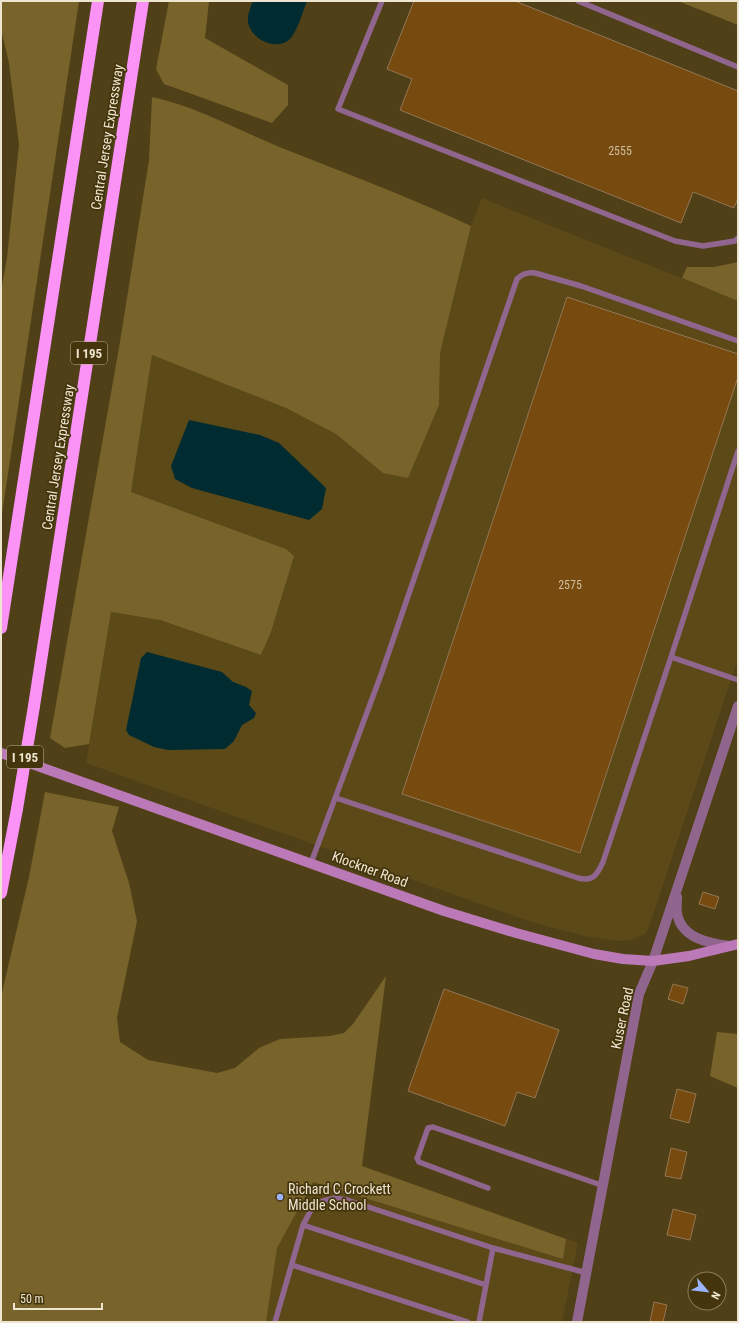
<svg xmlns="http://www.w3.org/2000/svg" width="739" height="1323" viewBox="0 0 739 1323" font-family="'Roboto Condensed',sans-serif">
  <rect width="100%" height="100%" fill="#4f4018"/>
  <path fill="#5b4918" d="M482 198 738 301V659L650 924 645 934 631 940 618 941 584 936 528 921 86 763 111 612 160 620 261 655 271 632 293 556 286 549 131 492 152 355 286 408 336 434 383 473 439 405 440 353 471 226Z
    M298 1143 578 1243 562 1322H30Z"/>
  <path fill="#78632b" d="M1 1H79L1 520V291L7 258 19 145 9 63 1 29Z
    M169 1H209L205 38 288 85V105L272 123 164 84 156 69Z
    M678 1H738V25Z
    M152 97C195 106 236 129 277 146 342 172 407 196 471 226L440 353 439 405 408 478 383 473 336 434 286 408 152 355 131 492 286 549 294 556 271 632 261 655 160 620 111 612 89 744 65 748 50 738 120 342 149 160Z
    M738 262V301L682 278 687 267H714Z
    M45 792 119 807 112 831 129 883 137 921 117 1018 120 1042 148 1060 217 1073 235 1068 259 1048 280 1039 330 1036 344 1033 353 1024 386 976 362 1166 566 1239 563 1259 313 1182 277 1248 266 1322H1V997L29 877Z
    M717 1032 738 1034V1088L710 1076Z"/>
  <path fill="#002b31" d="M253 1H307C303 11 297 33 289 40 277 50 256 41 250 28 245 19 250 9 253 1Z
    M189 420 260 435 279 443 326 488 322 509 309 520 192 488 175 479 171 466Z
    M147 652 222 672 233 682 246 687 252 691 249 705 256 713 254 718 242 725 234 741 225 749 168 750 154 747 129 735 126 730 141 658Z"/>
  <path fill="#774b0f" stroke="#937654" d="M414 1H515L738 91V198L734 208 693 192 681 223 400 110 412 79 387 69Z
    M567 297 738 354V377L580 853 402 794Z
    M703 892 719 897 715 909 699 904Z
    M673 984 688 988 683 1004 668 999Z
    M444 989 559 1030 535 1098 517 1092 505 1126 408 1091Z
    M677 1089 696 1094 689 1123 670 1118Z
    M671 1148 687 1152 681 1179 665 1176Z
    M673 1209 696 1215 690 1240 667 1235Z
    M654 1302 667 1305 663 1322H650Z"/>
  <g fill="none" stroke-linecap="round" stroke-linejoin="round">
    <path stroke="#91668e" stroke-width="5.5" d="M382 1 338 109 675 241 703 246 735 241 738 238
      M578 1 738 67
      M738 451 671 657 738 680
      M336 798 578 878C593 882 597 875 603 862L671 657
      M311 863 382 672 517 279C522 274 527 272 535 273L581 286 738 341
      M488 1188 419 1162 417 1158 418 1156 428 1128 433 1127 604 1186
      M303 1225 486 1285
      M292 1265 468 1322
      M275 1322 303 1225 311 1210 323 1201 335 1198 347 1200 493 1248 587 1273
      M479 1322 493 1248"/>
    <path stroke="#91668e" stroke-width="10" d="M677 897C677 902 676 908 677 913 681 938 708 943 729 946
      M577 1322 639 994 653 961 738 706"/>
    <path stroke="#bc79b8" stroke-width="10" d="M1 753 444 911 516 933 594 954 623 959 653 961 689 956 738 944"/>
    <path stroke="#fb92f5" stroke-width="12" d="M1 628 98 1
      M34 706 143 1
      M1 893 17 809"/>
    <path stroke="#fb92f5" stroke-width="12" d="M17 809 34 706"/>
  </g>
  <circle fill="#9bb4fd" stroke="#44350c" stroke-width="1.5" cx="280" cy="1197" r="4"/>
  <g text-anchor="middle" dominant-baseline="central" stroke-width="3.5" stroke-linejoin="round" paint-order="stroke">
    <g font-size="12" fill="#d0bea0">
      <text x="620" y="151">2555</text>
      <text x="570" y="585">2575</text>
    </g>
    <g fill="#44350c" stroke="#bbb095" stroke-width="1">
      <rect x="71" y="342" width="36" height="22" rx="3"/>
      <rect x="7" y="746" width="36" height="22" rx="3"/>
    </g>
    <g font-size="13" font-weight="bold" fill="#eee5d0">
      <text x="89" y="353">I 195</text>
      <text x="25" y="757">I 195</text>
    </g>
    <g font-size="14" fill="#eee5d0" stroke="#44350c">
      <text transform="translate(107 137) rotate(-81)">Central Jersey Expressway</text>
      <text transform="translate(58 457) rotate(-81)">Central Jersey Expressway</text>
      <text transform="translate(370 869) rotate(20)">Klockner Road</text>
      <text transform="translate(622 1018) rotate(-78)">Kuser Road</text>
    </g>
    <g font-size="14" fill="#eee5d0" stroke="#44350c" text-anchor="start">
      <text x="288" y="1189">Richard C Crockett<tspan x="288" dy="16">Middle School</tspan></text>
    </g>
  </g>
  <rect width="739" height="1323" fill="none" stroke="#eee5d0" stroke-width="4"/>
  <g transform="translate(707 1291) rotate(118)"><circle r="19" fill="#44350c" stroke="#887b5a"/>
  <path d="M0-3L7 15L0 10L-7 15Z" fill="#9bb4fd"/>
  <text y="-6" font-size="11" font-weight="bold" text-anchor="middle" fill="#eee5d0">N</text>
  </g>
  <path d="M14 1303v6h88v-6" fill="none" stroke="#eee5d0" stroke-width="2"/>
  <text x="20" y="1303" font-size="12" fill="#eee5d0" stroke="#44350c" stroke-width="3" paint-order="stroke">50 m</text>
</svg>
